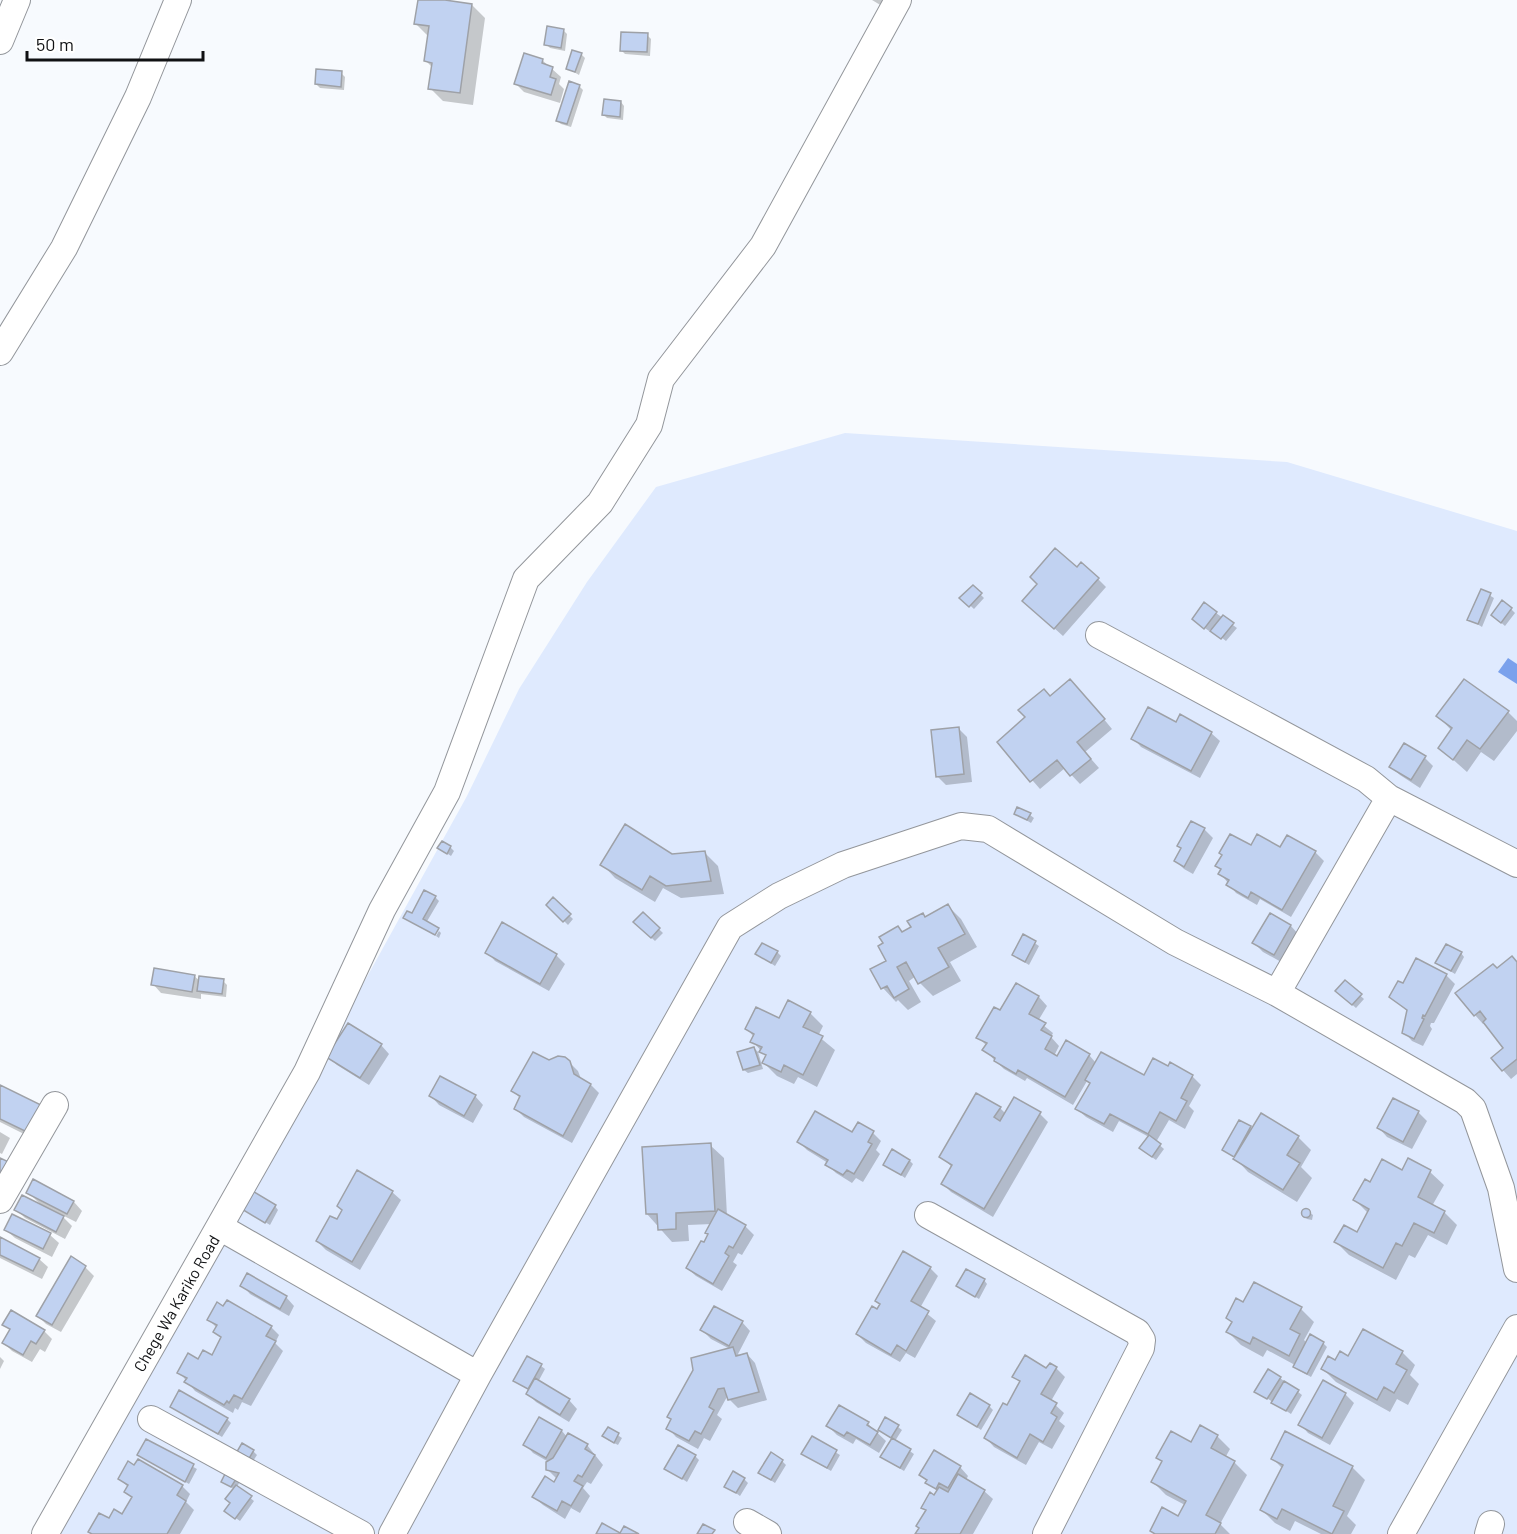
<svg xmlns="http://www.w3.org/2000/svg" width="1517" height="1534" viewBox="0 0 1517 1534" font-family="Barlow,sans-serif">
  <rect width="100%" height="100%" fill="#f7fafe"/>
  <path fill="#dfeafe" d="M845 433 1287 462 1517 531V1534H59L467 796 519 689 587 582 656 487Z"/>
  <path fill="#7aa1ec" d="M1508 658 1517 664V684L1498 672Z"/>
  <path fill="#0003" d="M419 0 472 5 485 18 473 105 443 101 430 88 433 68 426 61 429 37 416 24Z
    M872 0H899L892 12Z
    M563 30 567 34 565 51 550 48 546 44Z
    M647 35 651 39 650 56 625 54 621 50Z
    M581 54 585 58 579 75 567 68Z
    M542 60 561 77 559 84 564 89 560 103 524 92 516 84Z
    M341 73 345 77 344 90 320 88 316 84Z
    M579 86 583 90 571 127 561 124 557 121Z
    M621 102 624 106 623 120 607 118 604 115Z
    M1098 579 1106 587 1063 636 1033 609Z
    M973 587 984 598 974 609 962 598Z
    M1482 591 1494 598 1482 627 1469 619Z
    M1511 609 1515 613 1505 626 1497 619Z
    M1216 613 1237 628 1226 641 1211 629 1209 631 1198 623Z
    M1465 681 1508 712 1517 721V731L1494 761 1481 752 1467 772 1440 748 1452 731 1438 716Z
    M1079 689 1112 729 1085 752 1099 768 1080 784 1065 768 1040 789 1000 743 1050 697Z
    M1176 724 1211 733 1220 741 1200 778 1141 747 1133 738Z
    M959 729 967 737 972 782 946 785 937 776Z
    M1425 758 1433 766 1420 788 1400 775 1391 767Z
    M1016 814 1030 815 1034 818 1031 823Z
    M1192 823 1204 829 1213 838 1193 874 1184 869 1176 861Z
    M450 847 454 851 451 856 439 848Z
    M1251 847 1315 852 1324 861 1291 917 1260 899 1257 905 1236 893 1220 873 1221 871 1217 866Z
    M705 853 718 866 724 894 681 898 663 888 655 902 615 878 602 864Z
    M435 897 439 901 426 923 437 929 434 935 405 917 412 915Z
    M553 900 573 919 568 925 548 905Z
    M948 906 961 919 977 947 950 962 961 981 933 996 920 983 916 976 909 981 921 1002 908 1010 898 1000 896 1002 883 988 872 970 888 962 903 933Z
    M643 914 663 933 655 941 635 922Z
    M1270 915 1291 926 1299 935 1283 963 1263 952 1254 943Z
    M503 924 556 955 565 964 549 991 495 961 487 952Z
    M439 931 441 933 439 938 436 936Z
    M1024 936 1039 946 1029 965 1013 955Z
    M777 952 781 956 775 966 757 954Z
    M1461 953 1464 957 1455 974 1437 963Z
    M1517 963V1074L1511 1079 1503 1070 1506 1048 1485 1022 1483 1024 1475 1015 1497 970Z
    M1446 975 1455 984 1434 1023H1431L1430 1026 1432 1029 1423 1046 1412 1041 1404 1032 1408 1012 1391 997 1403 985Z
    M194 976 200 981H223L227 985 226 997 201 994V999L161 993 153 984Z
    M1345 982 1364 999 1356 1008 1337 991Z
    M1017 985 1039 997 1047 1006 1038 1021 1053 1033 1051 1037 1059 1046 1054 1056 1057 1058 1089 1055 1096 1063 1144 1077 1192 1076 1201 1085 1189 1106 1194 1111 1185 1129 1169 1120 1156 1142 1164 1149 1156 1160 1145 1152 1149 1137 1119 1121 1113 1132 1086 1117 1077 1109 1091 1084 1087 1081 1073 1105 1027 1078 1025 1081 1004 1069 984 1050 987 1046 978 1037 1001 1012Z
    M810 1013 823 1026 818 1036 835 1050 817 1087 798 1077 794 1084 777 1076 764 1063 767 1057 752 1041 754 1037 747 1029Z
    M381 1045 389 1054 369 1085 337 1065 328 1056Z
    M754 1048 758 1052 763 1069 748 1073 744 1070Z
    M549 1062H569L578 1071 581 1079 591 1085 599 1093 572 1143 524 1117 516 1109 521 1099 513 1091Z
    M0 1087 36 1140 0 1122Z
    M431 1096H475L483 1105 473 1123 439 1105Z
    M1000 1108 1006 1114H1040L1048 1122 993 1217 951 1192 943 1184 952 1167 941 1157Z
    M1418 1112 1427 1121 1412 1149 1387 1137 1379 1128Z
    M1250 1128 1252 1130 1298 1137 1311 1150 1301 1167 1312 1178 1297 1202 1248 1172 1235 1158 1224 1150Z
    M0 1132 10 1138 2 1154 0 1153Z
    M873 1133 881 1141 876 1150 880 1154 863 1182 856 1178 852 1183 836 1173 827 1164 828 1163 807 1150 799 1142Z
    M710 1145 724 1158 727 1216 745 1226 754 1235 742 1255 738 1253 733 1262 737 1265 722 1291 696 1276 687 1268 704 1244 712 1224 688 1225 689 1241 672 1242 647 1214Z
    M1408 1160 1430 1172 1444 1185 1432 1206 1444 1212 1457 1225 1447 1245 1428 1235 1415 1258 1409 1255 1396 1280 1349 1255 1336 1242 1358 1234 1368 1213 1355 1200 1370 1184 1402 1172Z
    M910 1161 913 1164 905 1178 885 1164Z
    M34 1181 74 1202 82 1211 76 1222 60 1214 72 1226 65 1239 25 1218 16 1209 41 1205 28 1192Z
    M392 1192 401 1200 360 1270 326 1250 317 1241 337 1221 343 1211Z
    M275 1206 278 1210 270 1225 242 1208Z
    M1304 1211 1309 1212 1313 1215 1312 1220 1307 1219 1303 1215Z
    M13 1216 50 1235 59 1243 52 1257 15 1238 6 1230Z
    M0 1239 39 1259 48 1267 42 1279 0 1258Z
    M85 1267 94 1276 61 1332 46 1324 38 1316Z
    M930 1268 938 1276 920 1308 936 1321 915 1358 906 1353 900 1362 866 1343 857 1334 877 1311Z
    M984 1280 987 1284 979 1299 958 1286Z
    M1255 1284 1301 1309 1314 1322 1304 1340 1307 1343H1323L1327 1347 1311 1377 1298 1370 1294 1366 1295 1365 1267 1350 1263 1357 1241 1345 1228 1332 1233 1323 1227 1318 1244 1304Z
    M242 1285 286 1297 294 1306 289 1316 250 1294Z
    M209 1320 271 1327 279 1335 275 1343 283 1351 251 1406 242 1402 238 1410 235 1408 233 1413 195 1391 179 1372 198 1361 212 1357 222 1339 215 1332 217 1328Z
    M742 1322 750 1331 738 1354 740 1356 747 1354 755 1363 767 1400 738 1408 729 1399 728 1395 717 1415 722 1419 710 1441 704 1438 698 1449 676 1437 668 1428 730 1349 711 1339 702 1330Z
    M4 1325 44 1331 52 1339 45 1352 40 1349 32 1362 12 1351 4 1343 11 1331Z
    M1402 1352 1415 1365 1410 1375 1419 1384 1408 1405 1397 1399 1390 1412 1336 1382 1323 1369 1336 1362Z
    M0 1357 4 1361 0 1369Z
    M541 1366 545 1369 538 1382 569 1400 577 1409 569 1422 536 1402 528 1394 530 1391 515 1381Z
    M1056 1368 1065 1377 1051 1401 1064 1413 1059 1421 1065 1426 1052 1449 1039 1442 1026 1465 994 1447 986 1438 1021 1383 1014 1377Z
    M1280 1378 1302 1395 1291 1414 1256 1391Z
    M1323 1382 1345 1394 1354 1403 1330 1445 1308 1433 1300 1424Z
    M989 1406 993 1410 981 1430 959 1415Z
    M172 1407 227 1419 231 1423 222 1437Z
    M539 1419 562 1431 567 1437 587 1445 603 1465 591 1484 587 1482 583 1488 590 1496 580 1513 571 1508 565 1519 543 1505 534 1497 555 1484 557 1479 548 1470 547 1461 533 1453 525 1444Z
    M868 1424 886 1441 879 1453 856 1439 853 1444 837 1435 828 1426Z
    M898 1427 902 1430 895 1441 914 1454 904 1471 886 1460 893 1439 879 1430Z
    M608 1429 622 1438 618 1445 608 1440Z
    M1217 1436 1230 1449 1225 1458 1234 1462 1247 1475 1220 1524 1230 1534H1155L1151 1531 1179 1518 1185 1505 1166 1495 1153 1482 1163 1463 1158 1458Z
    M812 1438 840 1455 831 1471 807 1457Z
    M146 1441 197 1469 189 1484 139 1455Z
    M253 1451 257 1455 251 1464 241 1459Z
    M695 1456 699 1460 687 1482 666 1468Z
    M1273 1459 1352 1467 1365 1480 1347 1516 1356 1525 1351 1534H1321L1295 1521 1290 1531 1275 1523 1262 1510 1283 1469Z
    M782 1461 786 1465 775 1483 760 1473Z
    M960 1467 968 1476 966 1480 984 1491 993 1499 973 1534H917L927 1511 923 1507 938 1492 921 1475Z
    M228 1472 240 1481 237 1487 254 1501 240 1521 230 1514 234 1489 223 1481Z
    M120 1479 182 1486 190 1494 186 1502 194 1510 180 1534H92L109 1520 123 1516 133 1499 126 1491 128 1487Z
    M744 1479 748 1483 740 1496 726 1486Z"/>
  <path fill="#c1d2f1" stroke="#9ea1a7" stroke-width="1.5" d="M418 0H445L472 4 460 93 428 89 432 63 424 61 429 26 414 24Z
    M547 26 564 29 561 48 544 45Z
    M621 32 648 33 647 52 620 51Z
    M572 50 582 53 575 72 566 69Z
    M524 53 543 59 542 63 553 67 550 77 556 79 551 95 514 84Z
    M316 69 342 71 341 87 315 84Z
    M569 81 580 85 567 124 556 121Z
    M604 99 621 101 620 117 602 115Z
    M1055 548 1077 567 1081 562 1099 578 1054 629 1022 601 1037 584 1030 577Z
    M973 585 982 593 969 607 959 598Z
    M1481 589 1491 593 1478 624 1467 620Z
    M1502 600 1512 608 1501 623 1491 615Z
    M1204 602 1217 612 1204 629 1192 619Z
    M1223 615 1234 623 1221 639 1210 631Z
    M1070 679 1105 719 1077 742 1091 759 1070 776 1057 760 1030 782 997 742 1025 717 1018 710 1044 689 1050 696Z
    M1464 679 1509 711 1480 749 1467 740 1453 760 1438 748 1452 728 1436 716Z
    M1148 707 1176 722 1180 714 1212 732 1191 771 1131 739Z
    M959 727 964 774 936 777 931 730Z
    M1404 743 1426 756 1411 780 1389 767Z
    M1017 807 1031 813 1027 820 1014 814Z
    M1191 821 1205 828 1184 867 1174 861 1181 848 1177 846Z
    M625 824 672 854 705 851 711 881 666 886 650 876 642 890 600 865Z
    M1230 834 1251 845 1257 834 1280 847 1287 835 1316 851 1282 910 1251 892 1248 898 1226 885 1229 880 1218 874 1221 869 1215 866 1222 855 1219 853Z
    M442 841 451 846 447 854 437 848Z
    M424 890 436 896 423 919 439 928 435 935 403 918 407 911 412 913Z
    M553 897 571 914 563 922 546 905Z
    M948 904 965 934 938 948 949 967 918 984 906 962 897 967 909 989 894 998 887 986 881 989 870 969 886 961 878 946 883 943 879 937 898 926 902 932 911 927 907 921 923 913 925 917Z
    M643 912 660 928 651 938 633 922Z
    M1270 913 1291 925 1274 955 1252 943Z
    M502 922 557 954 540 984 485 953Z
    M1023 934 1036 941 1025 962 1012 955Z
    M762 943 778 951 771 963 755 954Z
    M1446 944 1462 952 1451 971 1435 963Z
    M1512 956 1517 962V1059L1502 1071 1491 1058 1503 1048 1483 1022 1486 1019 1480 1011 1474 1016 1455 993 1493 964 1497 968Z
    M1416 958 1447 974 1425 1016 1423 1015 1422 1018 1424 1019 1414 1039 1402 1033 1407 1010 1389 997 1398 981 1403 983Z
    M154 968 195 975 192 992 151 985Z
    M199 976 224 979 222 994 197 991Z
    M1345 980 1362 994 1352 1005 1335 991Z
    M1016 983 1039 996 1029 1014 1046 1023 1041 1030 1052 1036 1045 1049 1057 1056 1066 1040 1090 1054 1065 1097 1018 1070 1016 1074 994 1061 995 1058 982 1050 987 1043 976 1038 994 1007 1000 1010Z
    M788 1000 811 1012 803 1027 823 1036 803 1075 784 1065 781 1072 762 1063 766 1055 759 1052 762 1047 750 1042 754 1034 745 1029 756 1007 779 1018Z
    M348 1023 382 1044 360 1078 326 1057Z
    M754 1047 760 1065 743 1070 737 1052Z
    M533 1052 549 1060 558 1056 565 1057 570 1061 574 1074 591 1084 563 1136 514 1109 520 1096 511 1091Z
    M1101 1052 1144 1075 1153 1058 1168 1066 1170 1062 1193 1075 1181 1098 1187 1101 1176 1121 1160 1112 1148 1134 1110 1114 1104 1124 1075 1109 1090 1083 1085 1080Z
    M440 1076 476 1095 464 1116 429 1096Z
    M0 1085 41 1105 27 1132 0 1119Z
    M976 1093 1001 1107 994 1117 1000 1121 1014 1097 1041 1112 984 1209 941 1184 952 1165 939 1157Z
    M1393 1098 1419 1111 1403 1142 1377 1128Z
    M815 1111 852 1132 858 1122 874 1131 868 1142 872 1144 854 1174 847 1170 843 1175 825 1165 828 1160 797 1142Z
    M1261 1113 1299 1136 1287 1155 1300 1163 1283 1190 1233 1159Z
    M1239 1120 1251 1126 1234 1157 1222 1150Z
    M1149 1135 1161 1144 1152 1157 1139 1148Z
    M711 1143 715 1211 676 1213V1229L658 1230 657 1214H646L642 1147Z
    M892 1149 910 1160 901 1175 883 1165Z
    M0 1158 13 1164 0 1190Z
    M1408 1158 1431 1170 1418 1197 1445 1211 1434 1233 1414 1223 1402 1246 1396 1243 1383 1268 1334 1242 1344 1225 1357 1232 1369 1209 1353 1200 1365 1179 1370 1182 1382 1159 1402 1170Z
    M357 1170 393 1191 352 1262 316 1241 330 1216 337 1219 342 1210 337 1206Z
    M33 1179 74 1201 67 1214 26 1193Z
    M251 1190 276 1205 265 1223 240 1208Z
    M22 1195 64 1216 56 1232 14 1210Z
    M1301.5 1213a4.5 4.5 0 1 1 9 0a4.5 4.5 0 1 1-9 0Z
    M718 1209 746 1225 733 1248 729 1246 725 1253 729 1256 713 1284 686 1268 701 1241 704 1242 708 1234 705 1233Z
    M12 1214 51 1233 43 1249 4 1230Z
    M0 1237 40 1258 33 1271 0 1255Z
    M903 1251 931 1267 911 1301 929 1311 906 1351 897 1345 891 1355 856 1334 872 1306 877 1309 880 1304 875 1301Z
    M71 1256 86 1266 52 1325 36 1316Z
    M966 1269 985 1279 975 1297 956 1286Z
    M247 1273 287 1296 280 1309 240 1286Z
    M1254 1282 1302 1307 1290 1329 1300 1334 1289 1356 1253 1337 1250 1344 1226 1332 1232 1322 1226 1318 1236 1298 1243 1302Z
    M227 1300 272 1326 266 1336 276 1341 242 1399 234 1395 229 1403 227 1401 224 1405 184 1382 187 1378 177 1373 188 1353 198 1359 203 1350 212 1355 221 1337 213 1332 217 1325 207 1320 217 1302 223 1306Z
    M714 1306 743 1321 729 1346 700 1330Z
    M11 1310 45 1330 36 1344 31 1341 23 1355 2 1343 10 1329 2 1325Z
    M1363 1329 1403 1351 1396 1364 1407 1370 1394 1393 1384 1387 1377 1400 1321 1369 1328 1356 1335 1360 1340 1351 1348 1356Z
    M1310 1334 1324 1342 1307 1374 1293 1367Z
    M733 1347 736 1356 747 1353 759 1392 728 1400 724 1388 718 1389 709 1407 714 1410 701 1434 695 1431 689 1441 666 1429 671 1419 667 1417 693 1370 691 1358Z
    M1025 1355 1046 1368 1050 1363 1057 1367 1041 1394 1057 1403 1051 1413 1057 1417 1043 1442 1030 1434 1017 1458 984 1438 1003 1403 1007 1405 1020 1381 1012 1377Z
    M527 1356 542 1364 528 1389 513 1381Z
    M1268 1369 1281 1377 1267 1399 1254 1392Z
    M535 1378 570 1399 560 1415 526 1394Z
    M1323 1380 1346 1393 1322 1438 1298 1425Z
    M1284 1381 1299 1390 1286 1411 1271 1403Z
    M179 1390 228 1418 218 1434 170 1407Z
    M970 1393 990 1405 977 1427 957 1415Z
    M839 1405 869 1422 867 1425 878 1432 870 1445 847 1432 844 1436 826 1426Z
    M539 1417 562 1430 546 1458 523 1445Z
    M885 1417 899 1425 891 1438 878 1430Z
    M1200 1425 1218 1435 1211 1448 1235 1461 1206 1515 1221 1523 1215 1534H1155L1150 1531 1162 1507 1178 1516 1186 1501 1151 1482 1162 1461 1156 1458 1171 1431 1191 1442Z
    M608 1427 619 1433 614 1443 602 1436Z
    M1285 1431 1353 1466 1333 1506 1344 1511 1332 1534 1282 1509 1277 1519 1260 1510 1283 1465 1271 1459Z
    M568 1433 588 1444 585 1449 595 1455 582 1477 578 1475 574 1481 583 1486 571 1506 562 1501 557 1511 532 1497 545 1476 554 1482 559 1473 546 1470V1462L553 1458Z
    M812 1436 837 1450 827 1468 801 1454Z
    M892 1438 911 1449 900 1468 880 1457Z
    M146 1439 194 1464 185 1482 137 1455Z
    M242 1443 254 1450 247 1462 235 1455Z
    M678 1445 696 1455 682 1479 664 1469Z
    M934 1450 961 1466 948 1488 939 1483 936 1489 925 1483 927 1480 919 1475Z
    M771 1452 783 1460 771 1480 758 1473Z
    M138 1459 183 1485 177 1495 186 1501 167 1534H92L88 1532 99 1513 109 1518 114 1509 122 1514 132 1497 124 1492 128 1485 118 1479 128 1461 134 1465Z
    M227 1470 238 1476 231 1487 221 1482Z
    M733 1471 745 1478 736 1493 724 1487Z
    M958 1474 985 1490 960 1534H915L919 1528 916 1526 926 1510 921 1508 930 1492 934 1495 939 1487 948 1492Z
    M236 1485 252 1496 235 1519 224 1511 230 1503 225 1499Z
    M602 1523 620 1533 624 1526 639 1534H596Z
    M703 1524 715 1530 712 1534H697Z"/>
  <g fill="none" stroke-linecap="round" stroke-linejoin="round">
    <defs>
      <path id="street" d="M0 41 17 0
        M0 352 64 248 138 97 178 0
        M1099 635 1366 779 1389 798 1277 993
        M1389 798 1517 864
        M0 1200 55 1105
        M928 1215 1137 1332 1142 1340 1141 1348 1046 1534
        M230 1233 478 1375
        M151 1419 361 1534
        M747 1522 768 1534
        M45 1534 307 1072 382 910 447 792 526 579 600 503 649 425 661 379 763 246 898 0
        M392 1534 478 1375 730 927 779 896 843 865 961 826 988 829 1175 942 1277 993 1465 1101 1473 1109 1501 1188 1517 1269
        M1401 1534 1517 1328
        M1488 1534 1491 1524"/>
    </defs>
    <use href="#street" stroke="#93969b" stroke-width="28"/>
    <use href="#street" stroke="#fff" stroke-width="26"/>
  </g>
  <g text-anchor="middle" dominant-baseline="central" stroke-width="4.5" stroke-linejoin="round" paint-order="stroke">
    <g font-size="16" fill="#101113" stroke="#fff">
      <text transform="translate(176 1303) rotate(-60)">Chege Wa Kariko Road</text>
    </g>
  </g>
  <path d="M27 51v9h176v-9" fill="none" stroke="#101113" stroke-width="3"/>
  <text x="36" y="51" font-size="18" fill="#101113" stroke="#ffffff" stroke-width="4.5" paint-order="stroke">50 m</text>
</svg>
